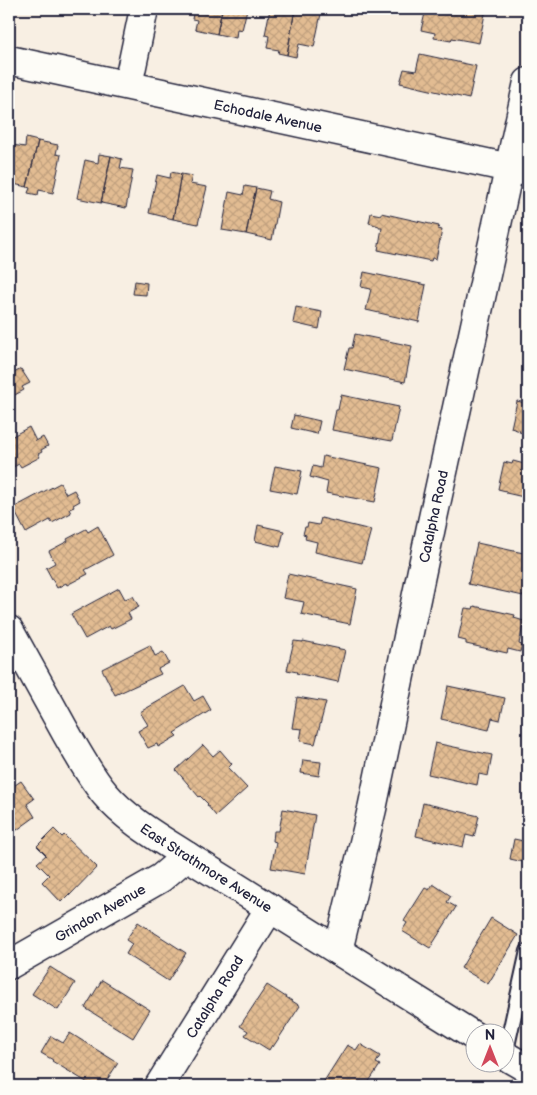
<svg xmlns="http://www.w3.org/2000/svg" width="537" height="1095" viewBox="0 0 537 1095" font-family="'Balsamiq Sans',sans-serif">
  <defs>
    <pattern id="building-cross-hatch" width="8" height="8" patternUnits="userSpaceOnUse" patternTransform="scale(1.25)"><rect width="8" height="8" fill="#e2bc92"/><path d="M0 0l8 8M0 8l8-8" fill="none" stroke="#c2a17f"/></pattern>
  </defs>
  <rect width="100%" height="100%" fill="#f8efe3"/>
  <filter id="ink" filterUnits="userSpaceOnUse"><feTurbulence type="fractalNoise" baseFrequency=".02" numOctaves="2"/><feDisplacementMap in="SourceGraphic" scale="10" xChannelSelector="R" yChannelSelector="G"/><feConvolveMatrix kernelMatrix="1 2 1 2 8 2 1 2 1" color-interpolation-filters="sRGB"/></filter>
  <g filter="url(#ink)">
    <path fill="url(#building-cross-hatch)" stroke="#22223b" d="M194 9H222L217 34 195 29 197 20 192 19Z
      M222 9H247L242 30 237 29 236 38 217 34Z
      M270 9H295L287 55 278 53 279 50 267 48 269 36 265 35Z
      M295 9H322L314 47 299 44 296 57 287 55Z
      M426 9H486L479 43 452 38 451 41 434 38 435 33 421 30Z
      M420 54 476 66 469 99 400 83 404 69 416 71Z
      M26 138 38 141 27 187 9 183V158L12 145 25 147Z
      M38 141 58 145 56 154 61 155 53 193 39 190 38 195 28 193 30 188 27 187Z
      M99 154 111 156 101 203 77 198 85 160 98 163Z
      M111 156 122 159 120 168 133 170 126 208 101 203Z
      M171 172 181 174 173 219 149 213 157 175 170 178Z
      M181 174 192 176 190 184 207 187 198 224 173 219Z
      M245 186 256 188 246 234 222 230 229 192 243 195Z
      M256 188 270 191 268 199 279 202 272 240 246 234Z
      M371 213 381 215V213L439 226 438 229 442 230 436 259 432 258 431 261 378 250 382 228H379V226L369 223Z
      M364 272 426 285 419 322 366 310 371 289 361 287Z
      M135 281 147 283 146 295 133 294Z
      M296 307 322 312 319 329 293 323Z
      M355 334 412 346 405 382 344 369 349 348H352Z
      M9 364 14 373 21 369 30 383 22 387 24 390 9 398Z
      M341 395 399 407 392 441 332 430 336 410H338Z
      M517 401 525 403V401H528V434L519 432 520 431 511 428Z
      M294 415 320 421 317 434 291 428Z
      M29 427 36 441 43 437 48 446 41 450 42 452 38 454 40 457 21 467 19 464 9 469V438Z
      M323 456 382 468 375 502 326 493 328 482 310 477 313 466 321 468Z
      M513 461 528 465V498L506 493V491L498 489 504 462 512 464Z
      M275 466 302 471 297 494 270 489Z
      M60 483 66 494 74 490 80 501 73 505 74 507 69 509 71 513 52 523 50 520 26 533 13 508Z
      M321 518 371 530 362 563 315 552 317 542 305 539 306 535 303 534 305 527H307L308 523 319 525Z
      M258 525 284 531 280 547 255 541Z
      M98 526 113 555 85 570 88 574 67 585 66 583 57 588 46 568 55 563 49 551 68 541 67 539 86 529 88 532Z
      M477 543 528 554V597L468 584Z
      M288 574 357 589 350 624 301 614 304 602 283 598Z
      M119 588 125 599 133 596 139 607 128 613 131 619 111 629 109 626 85 639 71 614Z
      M474 606 515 615 514 618 524 621 519 644 522 645 520 652 508 649 507 653 466 644V641L458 639 465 608 473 609Z
      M294 641 303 642V641L345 650 338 682 296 673 297 672 287 670Z
      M150 645 155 656 163 652 169 663 158 669 161 674 115 695 102 669Z
      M185 686 194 701 203 696 211 710 174 733 177 736 158 747 157 744 148 748 138 731 148 725 140 712Z
      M448 686 505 698 500 720 492 718 489 730 441 719Z
      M297 697 326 702 315 744 300 741 302 729 292 728Z
      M435 743 492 755 488 776 479 774 477 785 428 774Z
      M203 745 213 756 220 750 232 764 228 768 247 788 216 816 207 805 208 804 200 796 199 797 176 770Z
      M303 760 321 762 319 776 301 773Z
      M21 781 34 799 27 804 35 817 10 835 9 834V789Z
      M423 803 479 816 474 837 466 835 463 847 416 836Z
      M283 809 315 815 305 874 271 868 276 842 273 841 274 831H279Z
      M54 829 62 837 64 835 97 867 70 895 69 894 61 902 42 882 49 875 37 863 46 855 37 846Z
      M514 839 528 842V863L510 859Z
      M433 884 451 896 447 902 456 907 430 948 402 931 407 923 404 921 425 888 429 890Z
      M491 918 518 935 488 984 461 968Z
      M138 922 186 953 168 981 126 954 132 944 126 940Z
      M50 967 75 983 58 1010 32 994Z
      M102 980 150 1010 133 1038 85 1008Z
      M267 985 300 1006 273 1047 272 1045 269 1050 245 1035 248 1031 240 1026Z
      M70 1033 118 1063 103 1086H93L52 1061 53 1060 41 1053 51 1036 63 1043Z
      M360 1044 380 1056 376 1063 380 1065 366 1086H321L347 1045 356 1050Z"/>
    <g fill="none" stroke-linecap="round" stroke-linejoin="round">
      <defs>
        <path id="lane" d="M505 1055 528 951"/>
        <g id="street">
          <path d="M128 85 144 9"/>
          <path id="s1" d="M9 630C28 664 47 699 66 733 78 754 90 776 105 794 127 820 159 838 187 856L474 1036"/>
          <path id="s2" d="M338 951 372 809 431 527 528 82"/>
          <path id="s3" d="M9 965 161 878 187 856"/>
          <path d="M504 1055 528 1069"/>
          <path id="s4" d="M159 1086 270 908"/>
        </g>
        <g id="secondary">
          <path id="s5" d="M9 60 528 172"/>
        </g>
      </defs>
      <use href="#lane" stroke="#22223b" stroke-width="18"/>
      <use href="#street" stroke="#22223b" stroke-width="31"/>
      <use href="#secondary" stroke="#22223b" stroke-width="31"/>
      <use href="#lane" stroke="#fdfcf7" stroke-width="14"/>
      <use href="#street" stroke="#fdfcf7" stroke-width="28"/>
      <use href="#secondary" stroke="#fdfcf7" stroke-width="28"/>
    </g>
  </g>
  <g text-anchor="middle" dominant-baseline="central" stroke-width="4" stroke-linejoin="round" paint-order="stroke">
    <g font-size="14" fill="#22223b" stroke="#fdfcf7">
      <text stroke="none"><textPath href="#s5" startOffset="265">Echodale Avenue</textPath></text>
      <text stroke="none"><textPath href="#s2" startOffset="445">Catalpha Road</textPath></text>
      <text stroke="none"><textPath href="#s1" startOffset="316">East Strathmore Avenue</textPath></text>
      <text stroke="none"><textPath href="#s3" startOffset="105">Grindon Avenue</textPath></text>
      <text stroke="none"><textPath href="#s4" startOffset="105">Catalpha Road</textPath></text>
    </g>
  </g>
  <rect width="537" height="1095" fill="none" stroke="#fdfcf7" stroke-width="30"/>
  <rect x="15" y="15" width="507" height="1065" fill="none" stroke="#22223b" stroke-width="2" filter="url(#ink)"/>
  <g transform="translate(490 1048)"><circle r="24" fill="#fdfcf7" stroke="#a5a5ac"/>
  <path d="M0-4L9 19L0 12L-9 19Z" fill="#d1495b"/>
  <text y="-8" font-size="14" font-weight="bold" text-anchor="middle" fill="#22223b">N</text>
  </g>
</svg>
